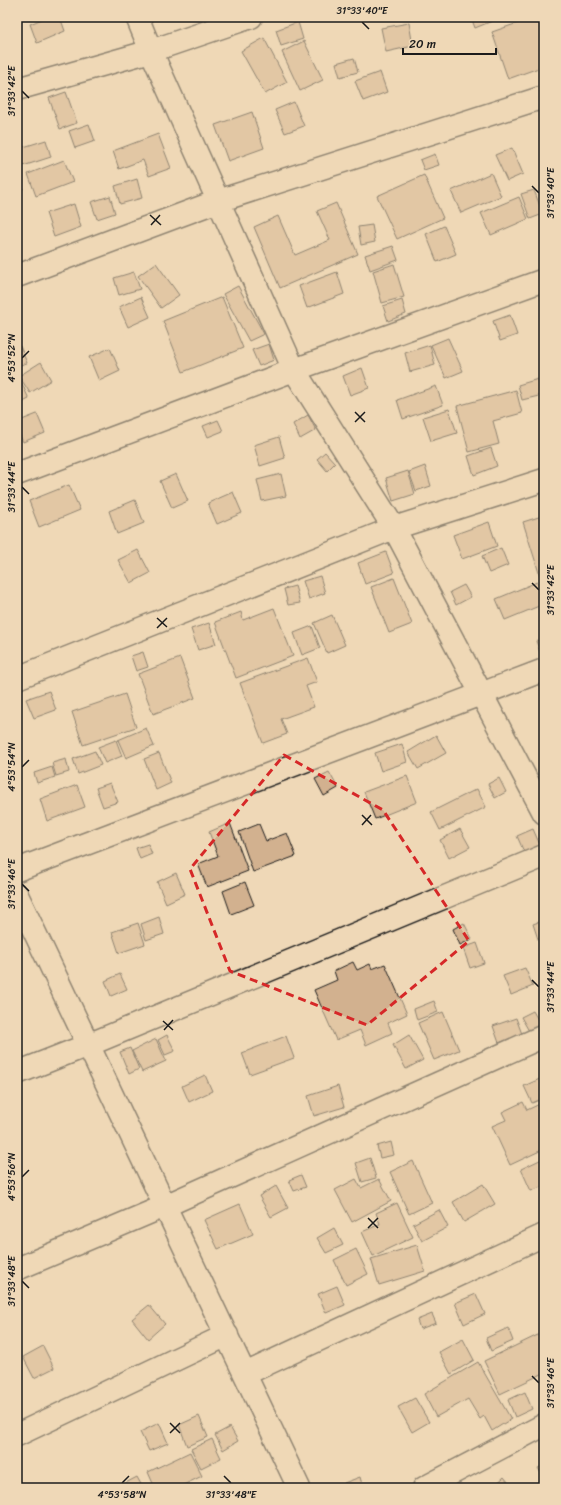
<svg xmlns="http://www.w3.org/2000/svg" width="561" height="1505" viewBox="0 0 561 1505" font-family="Sriracha,sans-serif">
  <rect width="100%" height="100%" fill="#efd8b7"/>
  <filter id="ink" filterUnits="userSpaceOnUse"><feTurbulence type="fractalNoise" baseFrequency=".025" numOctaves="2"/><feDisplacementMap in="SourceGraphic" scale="8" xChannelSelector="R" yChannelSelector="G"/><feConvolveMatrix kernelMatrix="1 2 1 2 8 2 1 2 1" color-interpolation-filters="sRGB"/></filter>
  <g filter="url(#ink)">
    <path fill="#d2b18f" stroke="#1c1c1c" d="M47 17H60L65 31 37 43 30 24Z
      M471 17H502L475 28Z
      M535 17H544V66L508 79 492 32Z
      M298 22 303 39 281 46 276 30Z
      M409 23 413 46 386 52 381 28Z
      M264 38 287 82 265 94 241 51Z
      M304 41 323 80 300 91 282 52Z
      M354 58 358 72 340 77 336 63Z
      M380 72 387 92 363 101 355 81Z
      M66 92 77 123 60 129 49 98Z
      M294 102 304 126 285 133 275 110Z
      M252 112 264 148 228 161 215 125Z
      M89 124 95 141 75 148 69 131Z
      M158 134 171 168 149 176 143 160 119 169 113 151Z
      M46 140 51 157 20 167 17 155V149Z
      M512 148 523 174 507 181 495 155Z
      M435 154 439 165 424 170 420 160Z
      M64 160 73 182 36 196 28 174Z
      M491 173 501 196 461 213 451 191Z
      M18 175 23 189 17 191V176Z
      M424 175 443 218 397 239 377 196Z
      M137 179 142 198 120 204 115 186Z
      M534 190 543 214 530 219 521 194Z
      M110 196 115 213 97 219 91 202Z
      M519 197 528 219 491 235 481 213Z
      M336 203 358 254 280 288 254 227 278 216 295 255 330 240 317 211Z
      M74 204 81 227 54 237 46 213Z
      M372 225 375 242 361 245 358 227Z
      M444 226 456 254 437 262 426 234Z
      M393 246 398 260 370 270 365 255Z
      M156 263 179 295 161 308 138 276Z
      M394 264 404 297 382 303 373 271Z
      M134 272 140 289 119 295 114 278Z
      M337 272 344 294 307 308 299 286Z
      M238 286 264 334 249 341 223 294Z
      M141 297 150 317 128 327 119 307Z
      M222 297 243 348 183 372 163 321Z
      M402 300 406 314 388 321 383 306Z
      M510 315 517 335 500 341 493 321Z
      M448 338 463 371 446 378 431 345Z
      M269 344 274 360 259 366 252 350Z
      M430 345 435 365 410 372 405 353Z
      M20 346 27 363 17 366V347Z
      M110 348 120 371 99 381 89 357Z
      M41 362 51 380 30 393 19 376Z
      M362 368 369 388 350 395 343 376Z
      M18 375 29 399 17 405V376Z
      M538 379 543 395 522 400 518 385Z
      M436 386 443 405 403 419 397 400Z
      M516 390 522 413 493 421 499 444 469 452 457 406Z
      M449 409 457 433 431 441 423 417Z
      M37 414 45 433 23 442 17 428V422Z
      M308 415 316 430 300 439 293 424Z
      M218 420 223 431 208 437 203 426Z
      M279 437 285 458 260 466 254 445Z
      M491 448 497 466 474 475 468 456Z
      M325 452 335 463 327 471 317 459Z
      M425 466 431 486 416 491 409 472Z
      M408 471 415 494 393 501 386 478Z
      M176 474 188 501 172 508 160 481Z
      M281 474 286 496 262 501 257 480Z
      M69 485 80 510 39 527 29 501Z
      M233 492 242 513 217 524 208 503Z
      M135 500 144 523 117 534 109 511Z
      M542 516 544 523V575L540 576 523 522Z
      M489 522 497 546 462 559 453 535Z
      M501 548 508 565 489 573 482 556Z
      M138 550 150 573 131 583 118 560Z
      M386 552 394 573 365 584 358 563Z
      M320 576 325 593 309 599 303 581Z
      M394 578 412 624 389 633 371 587Z
      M537 582 544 598V604L505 620 496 599Z
      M464 585 471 597 456 605 450 592Z
      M295 586 300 603 288 605 284 589Z
      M274 608 293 656 236 678 215 622 241 612 243 620Z
      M332 615 345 645 327 653 314 623Z
      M209 623 216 644 198 650 191 629Z
      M312 626 320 648 302 655 294 633Z
      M544 637V654L541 655 536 641Z
      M143 652 148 667 136 671 131 656Z
      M180 658 195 698 153 714 138 674Z
      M308 658 317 682 306 686 314 707 281 719 287 734 263 743 240 683Z
      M49 691 56 710 34 718 26 699Z
      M125 694 136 727 83 745 72 712Z
      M146 728 154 746 126 758 118 740Z
      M436 735 446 753 418 769 408 752Z
      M116 740 122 756 105 763 98 747Z
      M402 744 407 762 381 771 375 753Z
      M95 751 101 765 78 774 73 759Z
      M159 753 171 783 156 790 144 759Z
      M66 759 69 772 56 776 52 763Z
      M52 767 55 777 37 783 34 773Z
      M329 772 338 788 324 796 315 779Z
      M407 776 417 802 375 819 364 792Z
      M499 778 506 792 495 798 488 784Z
      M110 783 118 802 103 807 96 788Z
      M77 785 85 807 47 821 40 799Z
      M477 789 486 807 440 830 431 812Z
      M230 823 248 871 207 887 198 864 218 856 209 832Z
      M259 824 266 841 287 833 296 856 253 872 239 832Z
      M460 829 470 847 449 858 440 840Z
      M533 829 540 845 524 852 517 836Z
      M148 844 152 854 140 859 136 848Z
      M176 873 185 894 166 903 157 882Z
      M245 882 254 905 231 914 223 891Z
      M159 917 164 934 146 940 141 924Z
      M544 920V943L540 945 533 924Z
      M138 923 145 944 119 953 112 932Z
      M464 923 472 939 460 945 453 929Z
      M477 943 484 963 470 968 463 948Z
      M353 962 357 970 370 964 372 969 385 964 407 1014 388 1023 392 1033 366 1045 360 1030 336 1040 314 990 337 980 334 971Z
      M525 968 533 986 511 995 503 976Z
      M120 974 127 989 111 996 105 981Z
      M434 1001 438 1012 417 1020 414 1009Z
      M533 1011 541 1025 529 1031 521 1017Z
      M443 1012 459 1050 434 1060 418 1023Z
      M516 1018 522 1034 499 1043 493 1026Z
      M167 1035 175 1051 165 1055 158 1040Z
      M409 1035 423 1060 406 1069 393 1045Z
      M286 1036 294 1058 250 1074 242 1053Z
      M156 1039 166 1061 142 1072 132 1051Z
      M130 1048 139 1069 129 1074 120 1052Z
      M205 1075 212 1091 189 1102 182 1086Z
      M542 1078 544 1083V1098L532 1103 524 1086Z
      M338 1086 344 1107 314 1116 308 1096Z
      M523 1102 527 1110 544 1102V1149L510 1165 492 1126 506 1120 502 1112Z
      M391 1142 394 1155 380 1158 377 1146Z
      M370 1158 376 1178 362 1182 356 1163Z
      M544 1158V1186L531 1191 521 1169Z
      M413 1161 432 1203 409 1214 390 1172Z
      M301 1175 306 1187 294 1191 289 1180Z
      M356 1179 361 1188 379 1179 391 1201 352 1222 335 1190Z
      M483 1184 495 1204 464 1222 453 1202Z
      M276 1186 288 1208 271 1217 259 1196Z
      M397 1203 413 1237 373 1256 362 1232 380 1224 376 1213Z
      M240 1204 253 1234 218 1249 204 1220Z
      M439 1210 448 1227 422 1241 413 1224Z
      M334 1228 343 1245 326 1253 317 1238Z
      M417 1245 425 1271 379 1285 371 1259Z
      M356 1249 368 1274 346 1285 334 1260Z
      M337 1286 345 1305 326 1313 318 1294Z
      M476 1294 485 1314 464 1324 455 1303Z
      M149 1305 165 1324 148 1339 132 1319Z
      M432 1314 436 1323 420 1329 417 1320Z
      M508 1328 513 1341 491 1351 486 1338Z
      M544 1332V1373L500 1394 484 1361Z
      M463 1339 474 1360 451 1374 439 1352Z
      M43 1346 54 1368 34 1378 23 1357Z
      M478 1362 511 1419 492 1431 484 1416 480 1419 468 1399 436 1417 424 1394Z
      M525 1392 532 1409 515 1417 508 1400Z
      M415 1398 429 1422 412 1432 398 1407Z
      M199 1416 208 1437 187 1446 179 1425Z
      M159 1423 168 1443 149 1451 140 1432Z
      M230 1427 238 1441 223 1450 215 1435Z
      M212 1439 221 1458 201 1468 191 1449Z
      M190 1452 202 1476 177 1488H155L148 1472Z
      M544 1465V1479L538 1468Z
      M137 1477 143 1488H118V1487Z
      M360 1477 363 1488H346L344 1483Z
      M504 1477 513 1488H492Z"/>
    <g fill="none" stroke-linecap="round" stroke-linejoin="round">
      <defs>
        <path id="street" d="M137 17 151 51 294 370 394 528 544 813
          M17 89 151 51 251 17
          M17 276 218 201 544 97
          M17 474 294 370 544 280
          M17 678 394 528 544 480
          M17 870 544 670
          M17 895 299 1488
          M17 1073 88 1045 544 856
          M17 1269 165 1206 544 1036
          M245 1374 544 1235
          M17 1435 227 1335
          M424 1488 544 1425"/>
      </defs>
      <use href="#street" stroke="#1c1c1c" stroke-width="25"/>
      <use href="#street" stroke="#efd8b7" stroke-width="22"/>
    </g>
  </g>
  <path d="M0 0H561V1505H0ZM284 755 383 810 469 941 367 1025 230 971 190 869Z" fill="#efd8b7" fill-opacity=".55" fill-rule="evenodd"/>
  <path fill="none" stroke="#d62828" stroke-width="3" stroke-dasharray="8 5" stroke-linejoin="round" d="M284 755 383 810 469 941 367 1025 230 971 190 869Z"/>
  <path fill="none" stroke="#1c1c1c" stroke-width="1.5" d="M362 22 369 29M22 91 29 98M532 186 539 193M150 215 161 225M151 225 160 215M22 358 29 351M355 412 365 422M355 422 365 412M22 487 29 494M532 583 539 590M157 618 167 627M157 628 167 618M22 767 29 760M362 815 372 825M362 825 371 815M22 884 29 891M532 980 539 987M163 1021 173 1030M164 1030 173 1020M22 1177 29 1170M368 1218 378 1228M368 1228 378 1218M22 1281 29 1288M532 1376 539 1383M170 1423 180 1433M170 1433 180 1423M224 1476 231 1483M122 1483 129 1476"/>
  <rect width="561" height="1505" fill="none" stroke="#efd8b7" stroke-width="44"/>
  <path d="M403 48v6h93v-6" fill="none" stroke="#1c1c1c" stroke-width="2"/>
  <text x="409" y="48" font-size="12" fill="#1c1c1c" stroke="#efd8b7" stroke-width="3" paint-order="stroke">20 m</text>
  <rect x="22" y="22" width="517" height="1461" fill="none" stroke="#1c1c1c" stroke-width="1.5"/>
  <g font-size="10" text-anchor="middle" fill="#1c1c1c">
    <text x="362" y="14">31°33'40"E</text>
    <text transform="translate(11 91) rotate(-90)" y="4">31°33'42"E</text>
    <text transform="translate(550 193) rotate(-90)" y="4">31°33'40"E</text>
    <text transform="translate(11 358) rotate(-90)" y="4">4°53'52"N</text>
    <text transform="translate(11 487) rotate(-90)" y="4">31°33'44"E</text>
    <text transform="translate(550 590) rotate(-90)" y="4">31°33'42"E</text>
    <text transform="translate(11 767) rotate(-90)" y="4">4°53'54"N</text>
    <text transform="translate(11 884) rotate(-90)" y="4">31°33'46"E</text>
    <text transform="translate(550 987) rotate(-90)" y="4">31°33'44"E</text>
    <text transform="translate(11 1177) rotate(-90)" y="4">4°53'56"N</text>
    <text transform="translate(11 1281) rotate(-90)" y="4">31°33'48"E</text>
    <text transform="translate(550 1383) rotate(-90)" y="4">31°33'46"E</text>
    <text x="122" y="1498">4°53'58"N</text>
    <text x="231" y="1498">31°33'48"E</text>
  </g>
</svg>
